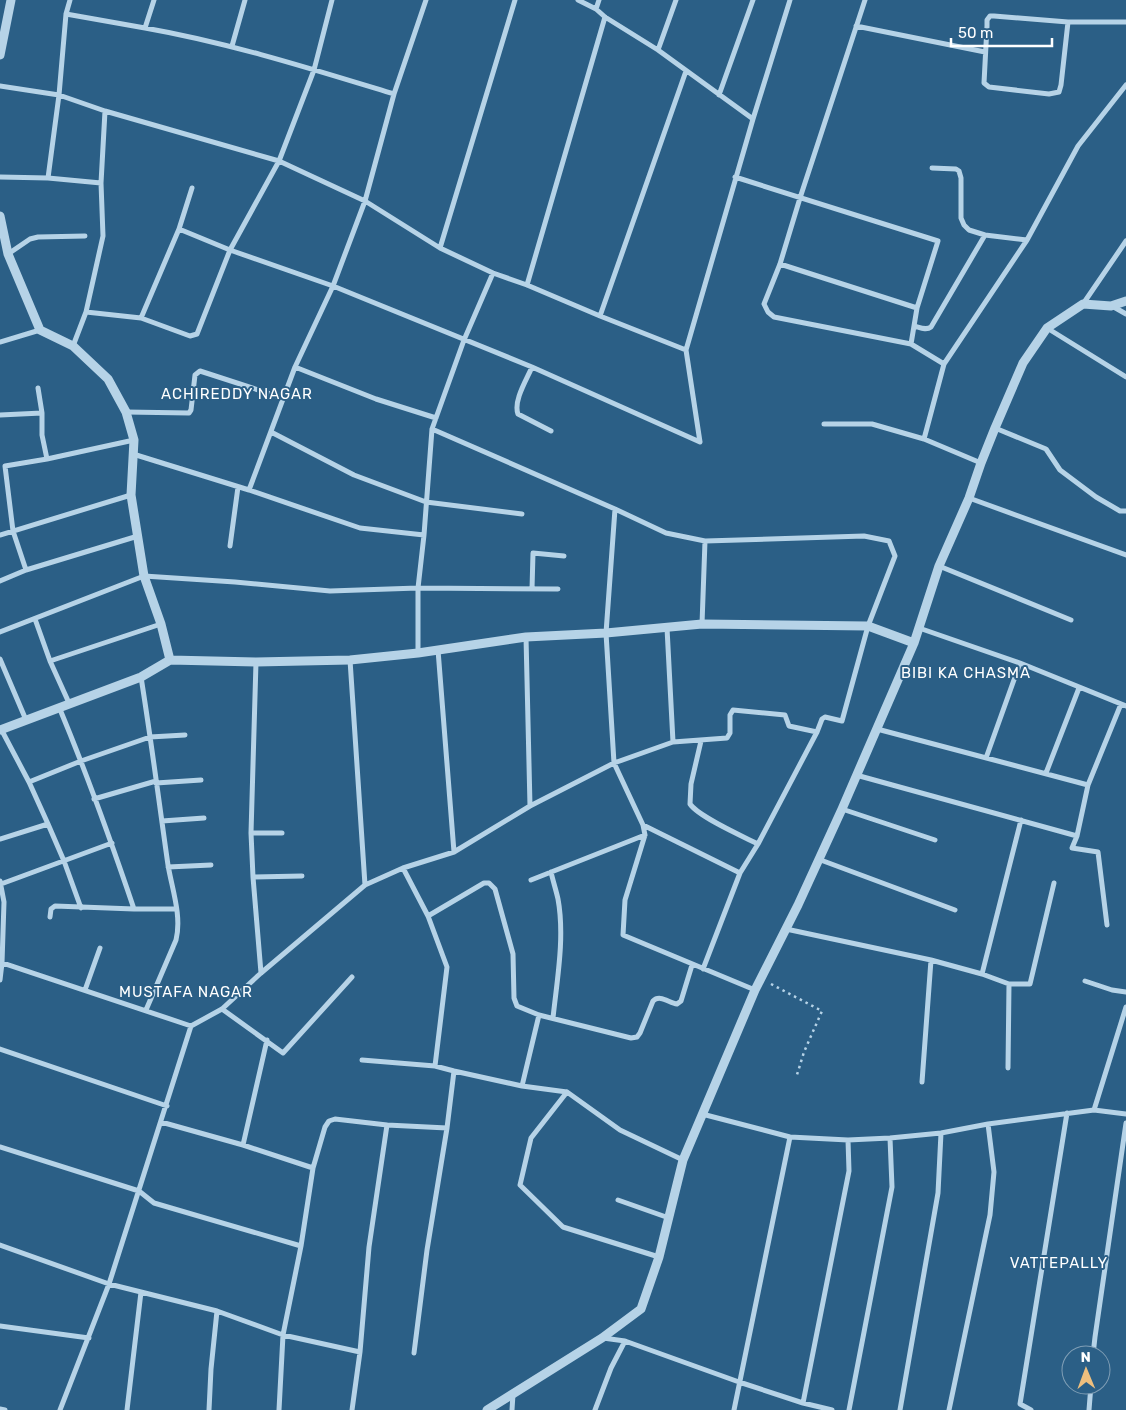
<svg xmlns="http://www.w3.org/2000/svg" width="1126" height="1410" viewBox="0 0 1126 1410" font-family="Rubik,sans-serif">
  <rect width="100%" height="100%" fill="#2b5f86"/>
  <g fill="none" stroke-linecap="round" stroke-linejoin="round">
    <path stroke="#b6d3e7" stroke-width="2.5" stroke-dasharray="2.5 4" stroke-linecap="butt" d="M771 984 822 1011 804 1052 796 1078"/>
    <path stroke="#b6d3e7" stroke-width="5" d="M70 0 66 14 145 28 154 0
      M578 0 596 9 605 17 658 50 753 119
      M865 0 800 198 780 264 764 304 768 312 774 317 911 344 944 364 924 439
      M596 9 599 0
      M1068 22 1061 85 1059 92 1049 94 989 87 984 83 987 26V20L990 16H994L1068 22H1126
      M856 26 985 52
      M145 28C230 43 312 69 394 94
      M232 46 245 0
      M658 50 676 0
      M0 86 59 95 105 111 279 161 365 201 440 248 493 273 527 285 600 316 686 350
      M719 95 753 0
      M105 111 101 183 103 236 86 312 141 318 190 336 197 334 230 250 279 161 314 70 332 0
      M932 168 956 169 959 171 961 178V218L964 225 969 230 985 235 1027 240 1078 146 1126 85
      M0 177 48 178 101 183
      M735 177 938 241 917 308 911 344
      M48 178 59 95 66 14
      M179 229 230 250 333 286 532 367 700 442
      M440 248 515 0
      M8 254 30 239 38 237 85 236
      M780 264 917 308
      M527 285 605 17
      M1083 304 1126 241
      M1112 306 1126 314
      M600 316 686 71
      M141 318 179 229 192 188
      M914 326C919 327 926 331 931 327L985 235
      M1047 328 1126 377
      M0 342 40 330
      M73 346 86 312
      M944 364 1027 240
      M295 367 376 399 436 418
      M532 367C527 379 513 401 518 414L551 431
      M38 388 42 413V435L47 459
      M126 412 189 413 191 410 195 375 200 371 283 398
      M0 415 42 413
      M824 424H872L924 439 981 463
      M995 428 1046 449 1060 470 1096 497 1120 511H1126
      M432 429 615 509 666 533 705 541 864 536 889 541 895 556 868 626 842 721 825 717 822 719 817 732 758 844 740 873 703 969
      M271 432 354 475 426 502 522 514
      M700 442 686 350 753 119 790 0
      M133 454 249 490 360 528 424 535
      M249 490 295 367 333 286 365 201 394 94 426 0
      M969 498 1126 555
      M615 509 606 633 614 763 643 825 645 835 625 900 623 935 755 990
      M0 535 131 495
      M230 546 238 487
      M939 566 1071 620
      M26 570 13 531 5 466 47 459 134 440
      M0 581 26 570 138 536
      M532 589 533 553 564 556
      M35 619 50 661 69 703
      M702 624 705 541
      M667 628 673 742
      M919 628 1020 663 1126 706
      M0 632 144 576 235 582 330 591 418 588 558 589
      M526 637 530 806
      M438 650 454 852
      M418 653V588L424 535 432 429 464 340 493 273
      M0 659 26 720
      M350 660 365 885
      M50 661 161 624
      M256 662 251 833 253 877 261 973
      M141 677C151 739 159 802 168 865 172 889 182 916 176 940L146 1010
      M59 707C87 774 111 841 134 909
      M877 729 1088 785
      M701 741 691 784 690 804C699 817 742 836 758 844
      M986 758 1020 663
      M1046 773 1079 688
      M856 775 1077 836
      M29 782 81 761 150 737 185 735
      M156 783 201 780
      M94 799 156 781
      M842 809 935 840
      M162 821 204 818
      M48 824 64 861 81 908
      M643 825 740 873
      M251 833H282
      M0 839 48 824 29 782 1 729
      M818 859 955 910
      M168 867 211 865
      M403 868 428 916 447 967 435 1066
      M551 872C553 881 556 890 558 899 565 937 557 980 553 1018
      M253 877 302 876
      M531 880 645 835
      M0 881 4 902 2 963 0 980
      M1 884 112 843
      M428 916 484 883H489L495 889 513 954 514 998 517 1006 539 1015 631 1038 637 1037 640 1033 653 1001C660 994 669 1003 677 1004L681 1001 692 965
      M50 917 51 909 55 906 134 909H176
      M1107 925 1098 852 1072 848 1077 836 1088 785 1121 704
      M786 929 931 960 982 974 1009 984H1030L1054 883
      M0 962 191 1026
      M982 974 1021 820
      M1085 981 1112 990 1126 992
      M85 990 100 948
      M222 1009 283 1053 352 977
      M0 1049 167 1106
      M362 1060 435 1066 454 1071 522 1086 567 1092
      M1008 1068 1009 984
      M922 1082 931 960
      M522 1086 539 1015
      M1094 1110 1126 1114
      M702 1114 790 1137 848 1140 890 1138 941 1133 988 1124 1094 1110 1126 1007
      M161 1122 243 1145 313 1168
      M243 1145 267 1040
      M0 1147 139 1191 154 1203 301 1246
      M618 1200 669 1218
      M0 1245 109 1284 217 1311 283 1335 360 1352
      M659 1257 563 1227 520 1185 531 1138 567 1092 620 1130 683 1160
      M0 1326 89 1338
      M603 1338 625 1341 739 1382 803 1403 832 1410
      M414 1353 427 1250 447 1128 454 1071
      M1093 1355 1095 1337 1126 1123
      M803 1403 849 1171 848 1140
      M0 1409 5 1410
      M60 1410 109 1284 191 1026 222 1009 261 973 365 885 403 868 454 852 530 806 614 763 673 742 727 738 730 733V715L733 710 785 715 789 726 817 732
      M127 1410 141 1292
      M209 1410 211 1369 217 1311
      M279 1410 283 1335 301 1246 313 1168 325 1127 329 1121 335 1119 387 1125 447 1128
      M352 1410 360 1352 369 1247 387 1125
      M512 1410 513 1394
      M595 1410 611 1368 625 1341
      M734 1410 790 1137
      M849 1410 892 1187 890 1138
      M900 1410 938 1193 941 1133
      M949 1410 990 1215 994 1172 988 1124
      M1031 1410 1020 1404 1067 1113
      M1089 1410 1091 1385"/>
    <path stroke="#b6d3e7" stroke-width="9" d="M0 55 11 0
      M0 216 8 254 40 330 73 346 108 379 126 412 134 440 131 495 144 576 161 624 170 660
      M0 730 141 677 170 660 256 662 350 660 418 653 526 637 606 633 702 624 868 626 914 643
      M487 1410 602 1338 641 1309 659 1257 683 1160 755 990 798 905 842 809 914 643 939 566 969 498 981 463 995 428 1023 363 1047 328 1083 304 1111 306 1126 301"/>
  </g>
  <g text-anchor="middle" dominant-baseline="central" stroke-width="4" stroke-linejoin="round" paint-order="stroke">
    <g font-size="15" letter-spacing="1" fill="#fff" stroke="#2b5f86">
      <text x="237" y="394">ACHIREDDY NAGAR</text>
      <text x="966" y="673">BIBI KA CHASMA</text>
      <text x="186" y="992">MUSTAFA NAGAR</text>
      <text x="1059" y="1263">VATTEPALLY</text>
    </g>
  </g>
  <g transform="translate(1086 1370) rotate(359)"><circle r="24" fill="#2b5f86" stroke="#809fb6"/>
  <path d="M0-4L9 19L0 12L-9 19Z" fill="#eebf7e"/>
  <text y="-8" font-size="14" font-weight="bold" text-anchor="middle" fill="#ffffff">N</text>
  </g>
  <path d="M951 38v8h101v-8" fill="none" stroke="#ffffff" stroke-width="2.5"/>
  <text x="958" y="38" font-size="15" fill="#ffffff" stroke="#2b5f86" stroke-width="4" paint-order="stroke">50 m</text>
</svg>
